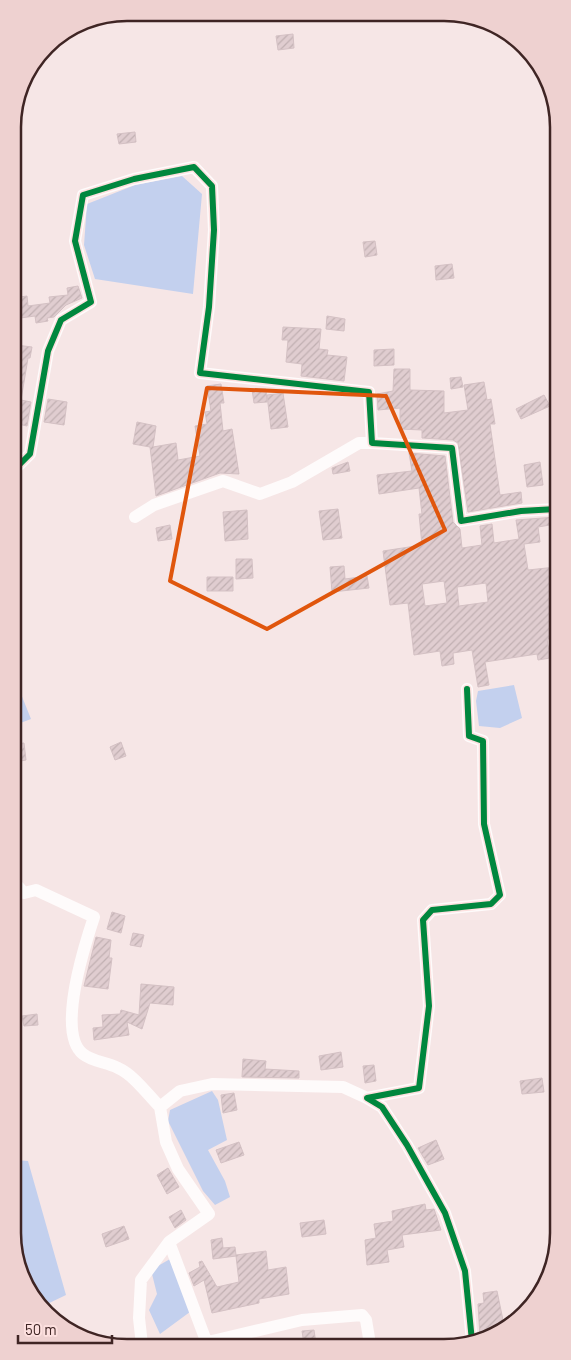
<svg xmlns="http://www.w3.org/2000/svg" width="571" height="1360" viewBox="0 0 571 1360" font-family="Barlow,sans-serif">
  <defs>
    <pattern id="building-hatch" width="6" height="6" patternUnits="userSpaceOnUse" patternTransform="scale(1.25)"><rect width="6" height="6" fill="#e0cdd0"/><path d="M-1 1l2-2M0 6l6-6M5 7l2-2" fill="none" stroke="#c1b0b2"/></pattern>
  </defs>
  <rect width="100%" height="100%" fill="#f6e6e6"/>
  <path fill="#c3d0ee" d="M182 176 202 194 193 294 95 279 84 245 87 204 135 185Z
    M13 227C18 241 29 262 13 273Z
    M15 679 31 719 15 725Z
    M514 685 522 718 500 728 479 726 476 701 478 691Z
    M212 1091 218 1100 227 1140 208 1150 225 1181 230 1197 215 1205 203 1191 168 1121 170 1110Z
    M16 1160 28 1161 66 1295 43 1306 16 1262Z
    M170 1259 194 1309 160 1334 149 1310 157 1294 151 1270Z"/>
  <path fill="url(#building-hatch)" stroke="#d4c1c4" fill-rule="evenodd" d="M293 34 294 48 278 50 276 36Z
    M135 132 136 142 119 144 117 134Z
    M375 241 377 255 365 257 363 242Z
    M452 264 454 278 436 280 435 266Z
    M78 286 82 298 66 305 54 317 47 318 48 321 36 323 35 316 13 319V298L27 296 28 306 50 303 49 297 68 295 67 288Z
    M327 316 345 319 344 331 326 329Z
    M283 327 321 329 319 349 328 350 327 355 347 357 344 381 301 376 302 364 286 362 288 340H282Z
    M16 345 32 347 30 358H28L21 400 31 402 27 426 14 423V357Z
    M394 349V365L374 366V350Z
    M394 369H410V390L444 391V413L468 410 464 385 484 382 487 400 491 399 495 424H490L500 495 521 492 522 503 468 512 458 443 453 440 422 438V430L400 429V408L378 410 377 394 393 391Z
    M461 377 463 387 451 389 450 378Z
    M221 384 224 403H220L223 431 232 429 239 474 220 473 156 496 150 447 133 444 137 422 156 426 153 447 176 443 178 460 200 456 195 426 207 424 205 412 211 411 207 386Z
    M252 389H266L267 402 254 403Z
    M283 393 288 427 271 429 267 395Z
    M544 395 550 406 521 419 516 409Z
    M48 399 67 402 64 425 44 422Z
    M409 453 445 456 453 522 460 529 462 548 482 545 480 526 492 524 494 543 519 539 516 520 556 517V524L538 527 540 542 524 544 528 570 556 567V638L547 639 550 658 538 660 537 654 485 662 489 685 478 687 472 650 453 653 454 664 442 666 440 651 414 655 408 603 390 605 383 551 422 545 419 514H422L419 488 379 494 377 475 412 471ZM444 581 447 603 425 606 422 584ZM486 583 488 602 459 606 457 587Z
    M348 462 350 471 333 474 332 468Z
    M540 462 543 485 527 487 524 465Z
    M338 509 342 538 323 540 319 511Z
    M247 510 248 539 225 541 223 512Z
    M170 525 172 539 158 541 156 528Z
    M236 559H252L253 578 236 579Z
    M344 566 345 579 367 576 369 588 332 592 330 567Z
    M207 577H233V591H207Z
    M121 742 126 756 115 760 110 747Z
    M24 743 26 760 15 762V744Z
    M112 912 125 916 121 933 107 929Z
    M133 933 144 935 141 947 130 945Z
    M96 937 111 940 109 958H112L108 989 84 986Z
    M141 984 174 987 173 1005 150 1003 142 1029 127 1022 129 1035 94 1040 93 1028 103 1027 102 1015 120 1014 121 1010 139 1015Z
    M37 1014 38 1025 24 1026 22 1016Z
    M341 1052 343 1067 321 1070 319 1056Z
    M243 1059 266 1061 265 1069 299 1071V1078L242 1077Z
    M374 1065 376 1081 365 1083 363 1066Z
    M542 1078 544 1092 522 1094 520 1081Z
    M234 1093 237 1110 223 1113 221 1095Z
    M436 1140 444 1159 428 1165 418 1148Z
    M239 1142 244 1155 221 1163 216 1150Z
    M168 1168 179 1187 167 1194 157 1175Z
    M425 1204 426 1210 434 1209 441 1230 402 1235 404 1247 387 1250 389 1262 367 1265 365 1240 376 1238 374 1224 393 1221 392 1211Z
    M181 1210 186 1220 175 1228 169 1217Z
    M324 1220 326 1234 302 1237 300 1223Z
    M124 1226 129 1239 106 1247 102 1234Z
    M222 1238 223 1248 235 1247 236 1255 266 1251 268 1270 286 1267 289 1294 259 1299V1303L212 1313 204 1280 194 1286 189 1273 200 1267 199 1262 202 1261 217 1287 239 1282 236 1256 213 1259 211 1240Z
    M497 1291 504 1325 487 1335 480 1336 478 1304 484 1303 483 1293Z
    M314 1330 316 1344H304L302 1331Z"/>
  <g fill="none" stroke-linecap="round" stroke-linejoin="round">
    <path stroke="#fefbfb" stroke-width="12" d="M14 470 30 454 48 351 61 320 91 302 75 241 83 195 134 179 194 167 212 186 214 230 209 307 200 373 369 392 372 443 452 448 461 521 521 511 556 509
      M135 517 154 505 223 481 260 494 292 482 359 443H372
      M467 689 469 736 483 741 484 824 500 895 491 904 432 910 423 920 429 1006 419 1088 367 1098 382 1107 407 1145 445 1213 465 1271 472 1341 475 1343
      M15 883 24 893 36 890 94 917C85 944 56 1033 83 1054 93 1062 107 1062 118 1068 134 1075 148 1095 160 1107
      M367 1098 343 1087 212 1084 180 1091 160 1107 166 1142 178 1169 209 1214 169 1242 205 1338 208 1342 302 1320 362 1315 366 1320 370 1344
      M142 1345 139 1318 141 1280 169 1242"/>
    <defs>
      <path id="cycleway" d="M14 470 30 454 48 351 61 320 91 302 75 241 83 195 134 179 194 167 212 186 214 230 209 307 200 373 369 392 372 443 452 448 461 521 521 511 556 509
        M467 689 469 736 483 741 484 824 500 895 491 904 432 910 423 920 429 1006 419 1088 367 1098 382 1107 407 1145 445 1213 465 1271 472 1341 475 1343"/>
    </defs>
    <use href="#cycleway" stroke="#fde0df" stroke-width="9"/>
    <use href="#cycleway" stroke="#00873e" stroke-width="6"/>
  </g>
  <path fill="none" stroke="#e0560d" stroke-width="4" stroke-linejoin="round" d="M207 388 386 396 445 530 267 629 170 581Z"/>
  <path d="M0 0H571V1360H0ZM127 21H444A106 106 0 0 1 550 127V1233A106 106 0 0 1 444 1339H127A106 106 0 0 1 21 1233V127A106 106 0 0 1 127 21Z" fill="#eed1d0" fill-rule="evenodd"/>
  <path fill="none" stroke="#3f2524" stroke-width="2.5" d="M127 21H444A106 106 0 0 1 550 127V1233A106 106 0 0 1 444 1339H127A106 106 0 0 1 21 1233V127A106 106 0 0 1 127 21Z"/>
  <path d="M18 1335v8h94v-8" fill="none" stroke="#3f2524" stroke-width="2.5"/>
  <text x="25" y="1335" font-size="15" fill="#3f2524" stroke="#fde0df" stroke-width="4" paint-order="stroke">50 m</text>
</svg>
